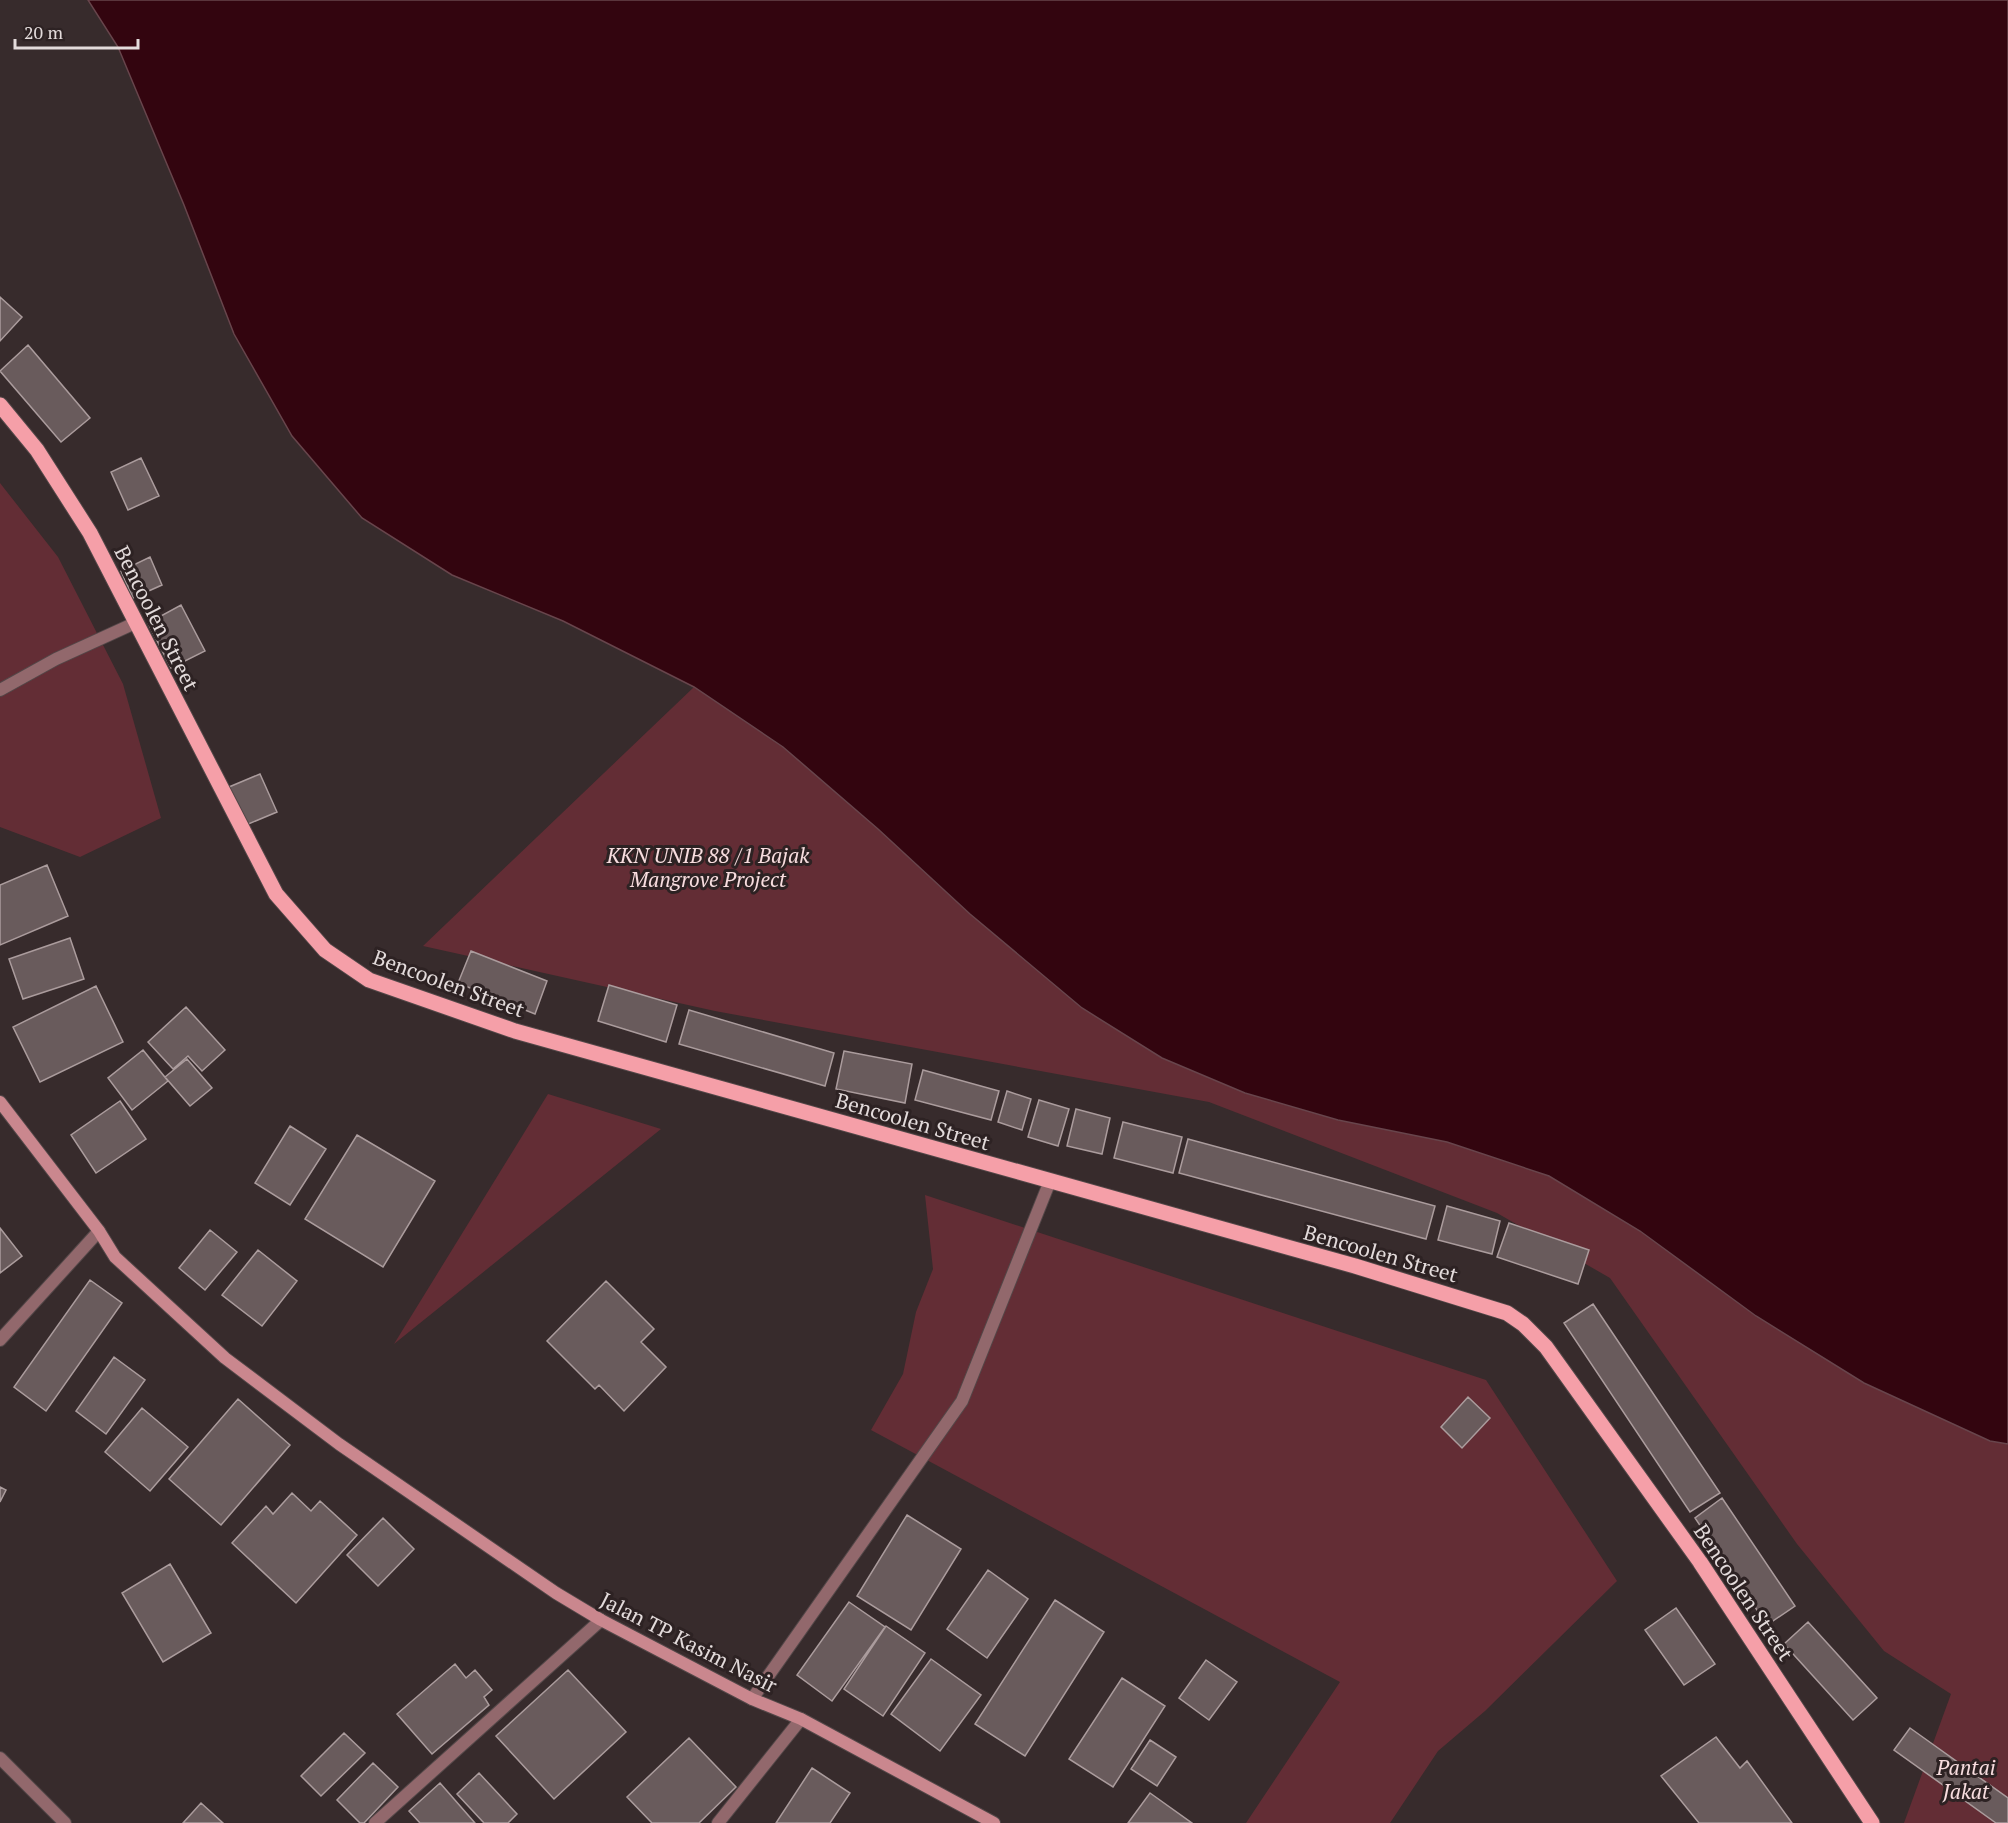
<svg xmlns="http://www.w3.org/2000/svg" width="2008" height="1823" viewBox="0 0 2008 1823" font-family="'PT Serif',serif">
  <rect width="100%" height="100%" fill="#372b2c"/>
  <path fill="#632d35" d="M0 483 58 557 123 684 161 818 80 857 0 827Z
    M694 687 783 747 878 829 970 914 1082 1008 1162 1058 1245 1093 1338 1120 1447 1142 1549 1176 1640 1231 1756 1316 1989 1440 2008 1444V1823H1904L1951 1694 1884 1651 1797 1544 1610 1278 1497 1213 1209 1102 715 1011 423 946Z
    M548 1094 661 1129 394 1344Z
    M925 1195 1486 1380 1617 1581 1485 1711 1438 1751 1390 1823H1246L1340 1682 871 1430 903 1374 916 1312 933 1269Z"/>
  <path fill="#33050f" stroke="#68454c" stroke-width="1.5" d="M88 0H2008V1444L1990 1441 1864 1383 1756 1316 1640 1231 1549 1176 1447 1142 1338 1120 1245 1093 1162 1058 1082 1008 970 914 878 829 783 747 694 687 563 621 452 575 362 518 292 436 234 334 184 205 118 47Z"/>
  <path fill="#695b5c" stroke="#ab9c9d" stroke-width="1.5" d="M0 297 22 317 0 341Z
    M28 345 90 418 61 442 0 371Z
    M141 458 159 496 128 510 111 472Z
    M150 557 162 585 133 598 121 571Z
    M181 605 205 651 171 668 148 623Z
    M260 774 277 812 246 825 229 787Z
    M47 865 68 916 0 945V885Z
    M70 938 84 979 23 999 9 959Z
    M471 951 547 981 535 1014 458 983Z
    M609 985 677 1005 666 1042 598 1021Z
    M96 986 123 1042 40 1082 13 1027Z
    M186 1007 225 1050 202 1071 188 1056 173 1069 148 1042Z
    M689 1010 834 1053 825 1086 679 1044Z
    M143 1050 168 1081 132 1110 108 1078Z
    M844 1051 912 1064 905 1103 836 1089Z
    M187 1059 212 1088 190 1106 165 1077Z
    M923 1070 999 1091 991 1120 915 1100Z
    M1007 1091 1031 1099 1022 1130 998 1122Z
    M1039 1100 1069 1109 1058 1146 1028 1137Z
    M120 1101 146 1139 96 1173 71 1135Z
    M1076 1109 1110 1118 1102 1154 1067 1146Z
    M1123 1122 1182 1137 1173 1173 1114 1158Z
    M290 1126 326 1149 290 1205 255 1183Z
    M357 1135 435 1181 383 1267 305 1219Z
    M1188 1139 1435 1206 1426 1239 1179 1173Z
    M1447 1206 1500 1221 1492 1254 1438 1240Z
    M1509 1223 1589 1250 1578 1284 1497 1257Z
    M0 1228 22 1256 0 1273Z
    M210 1230 237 1252 205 1290 179 1268Z
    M258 1250 297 1281 262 1326 222 1295Z
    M90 1280 122 1303 46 1411 14 1387Z
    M606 1281 654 1329 641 1342 666 1367 624 1411 599 1385 595 1389 547 1341Z
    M1593 1304 1720 1493 1690 1512 1564 1323Z
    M114 1357 145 1380 106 1434 76 1411Z
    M1468 1397 1490 1418 1462 1448 1441 1427Z
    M238 1399 290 1445 221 1525 169 1479Z
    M142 1408 188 1447 150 1491 105 1452Z
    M0 1487 6 1490 0 1502Z
    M292 1493 311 1511 320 1501 357 1535 296 1603 232 1543 266 1506 273 1514Z
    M1722 1498 1795 1606 1767 1625 1695 1518Z
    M907 1515 961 1549 911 1630 857 1596Z
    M383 1518 414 1549 378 1586 347 1555Z
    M170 1564 211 1633 163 1662 122 1593Z
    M988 1570 1028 1599 987 1658 947 1629Z
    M1055 1600 1104 1632 1025 1756 975 1724Z
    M849 1602 885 1627 832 1701 797 1675Z
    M1676 1608 1715 1664 1684 1685 1645 1630Z
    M1808 1622 1877 1698 1853 1720 1784 1644Z
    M886 1626 925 1653 883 1716 844 1689Z
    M931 1659 981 1695 940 1751 891 1714Z
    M1206 1660 1237 1682 1209 1720 1179 1698Z
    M455 1664 466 1678 475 1670 492 1690 484 1697 489 1705 432 1754 397 1714Z
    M568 1670 626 1732 554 1799 496 1736Z
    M1122 1678 1165 1706 1113 1787 1069 1759Z
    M1910 1728 2008 1798V1823H1996L1894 1750Z
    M344 1733 365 1753 321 1796 301 1776Z
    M1716 1737 1740 1768 1747 1761 1792 1823H1699L1661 1776Z
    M689 1738 736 1787 699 1823H652L627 1797Z
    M1150 1740 1176 1757 1157 1786 1131 1769Z
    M373 1763 398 1787 364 1823H360L337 1800Z
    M812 1768 850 1793 830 1823H776Z
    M479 1773 517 1814 508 1823H484L457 1794Z
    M440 1783 475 1823H420L409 1811Z
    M1150 1793 1192 1823H1128Z
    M201 1803 223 1823H183Z"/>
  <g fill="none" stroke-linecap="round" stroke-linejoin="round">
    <defs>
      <path id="street" d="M0 690 56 659 135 623
        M0 1340 99 1231
        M752 1699 962 1401 1050 1181
        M0 1758 65 1823
        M375 1823 601 1620
        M718 1823 801 1719"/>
      <path id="secondary" d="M0 1102 99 1231 115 1257 225 1358 339 1444 556 1593 601 1620 752 1699 801 1719 994 1823"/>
      <path id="primary" d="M0 405 37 450 90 533 276 894 325 950 369 980 515 1031 1355 1266 1507 1313 1523 1324 1546 1347 1700 1562 1872 1823"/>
    </defs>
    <use href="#street" stroke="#534748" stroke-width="14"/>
    <use href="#secondary" stroke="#534748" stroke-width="14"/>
    <use href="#primary" stroke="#534748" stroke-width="17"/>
    <use href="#street" stroke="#92686c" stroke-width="12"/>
    <use href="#secondary" stroke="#ca878e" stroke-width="12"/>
    <use href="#primary" stroke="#f59fa8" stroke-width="15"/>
  </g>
  <g text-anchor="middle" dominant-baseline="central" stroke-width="6" stroke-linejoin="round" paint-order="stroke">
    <g font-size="21" fill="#e3dbdb" stroke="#2d2223">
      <text transform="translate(157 618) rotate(63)">Bencoolen Street</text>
      <text transform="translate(449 983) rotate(20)">Bencoolen Street</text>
      <text transform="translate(913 1121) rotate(16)">Bencoolen Street</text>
      <text transform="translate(1381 1253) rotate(16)">Bencoolen Street</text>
      <text transform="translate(1744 1592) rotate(56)">Bencoolen Street</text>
      <text transform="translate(689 1642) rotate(27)">Jalan TP Kasim Nasir</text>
    </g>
    <g font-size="21" font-style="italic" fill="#f8dddf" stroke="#2d2223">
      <text x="708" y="855">KKN UNIB 88 /1 Bajak<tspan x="708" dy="24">Mangrove Project</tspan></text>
      <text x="1966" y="1767">Pantai<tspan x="1966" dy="24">Jakat</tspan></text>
    </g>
  </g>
  <path d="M15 39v9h123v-9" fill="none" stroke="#e3dbdb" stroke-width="3"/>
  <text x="24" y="39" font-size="18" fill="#e3dbdb" stroke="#2d2223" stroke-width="4.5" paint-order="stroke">20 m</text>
</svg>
